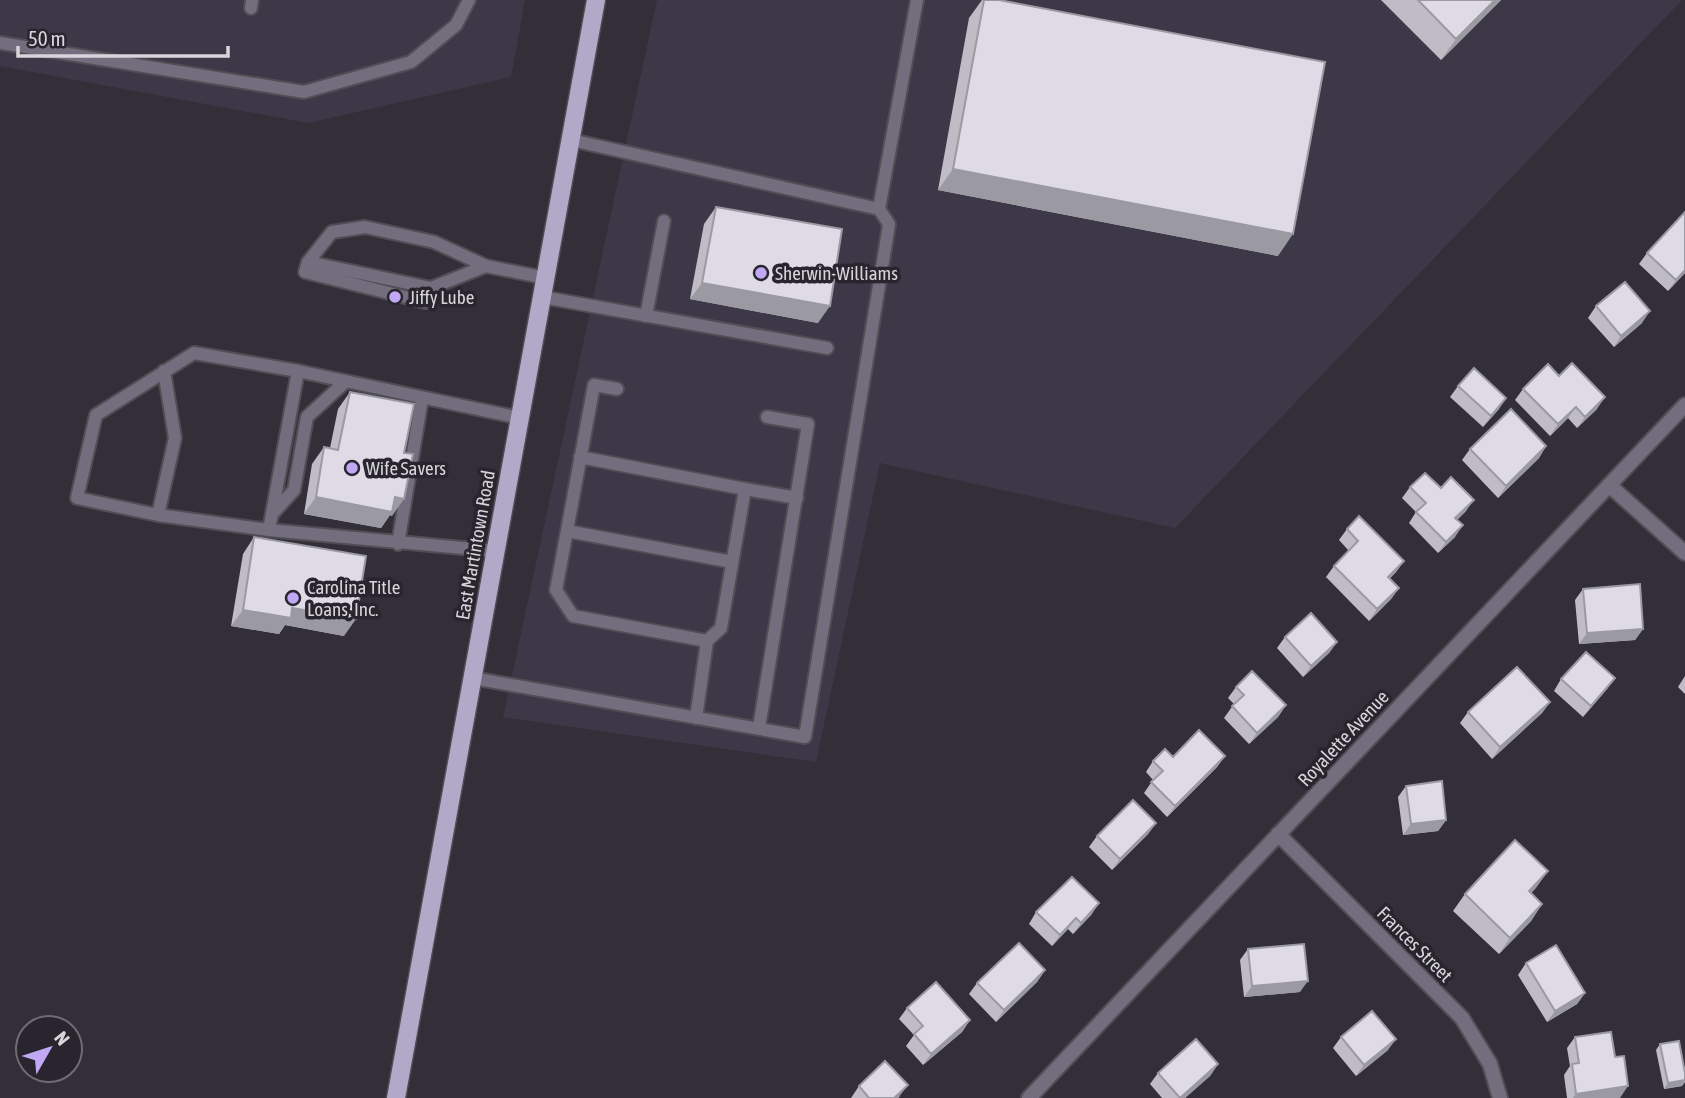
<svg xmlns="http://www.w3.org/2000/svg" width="1685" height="1098" viewBox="0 0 1685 1098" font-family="'Asap Condensed',sans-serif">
  <rect width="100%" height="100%" fill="#322f38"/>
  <path fill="#3d3847" d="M0 0H525L511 77 308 123 0 66Z
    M657 0H1682L1175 528 880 463 816 762 503 717Z"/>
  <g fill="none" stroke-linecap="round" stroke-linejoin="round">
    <defs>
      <path id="lane" d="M251 8 252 0
        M0 43 304 92 411 62 456 25 469 0
        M571 140 879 209 917 0
        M308 262 431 288 486 266
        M431 288 425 302 305 272 308 262 332 232 365 227 434 242 486 266 546 278
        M542 297 827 348
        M646 316 664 221
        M580 457 745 489 721 628 707 641 573 616 556 590 594 385 617 389
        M745 489 797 498
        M274 512 294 490 307 417 346 381
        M158 515 175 438 164 371
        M269 530 158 515 77 498 96 415 194 353 298 371
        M567 531 732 562
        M398 544 422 398
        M495 551 269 530 298 371 520 418
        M472 678 805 737 888 231 889 224 879 209
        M696 718 707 641
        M759 728 808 424 767 417"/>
      <path id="street" d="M1609 485 1685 553
        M1278 834 1462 1018 1490 1064 1500 1098
        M1029 1098 1685 405"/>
      <path id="primary" d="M396 1098 596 0"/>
    </defs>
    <use href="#lane" stroke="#504d55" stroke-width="16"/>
    <use href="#street" stroke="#504d55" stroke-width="18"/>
    <use href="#primary" stroke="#504d55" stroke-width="21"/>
    <use href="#lane" stroke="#726e7d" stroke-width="12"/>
    <use href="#street" stroke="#726e7d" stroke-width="14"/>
    <use href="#primary" stroke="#b2a9c9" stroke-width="18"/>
  </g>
  <path fill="#bfbcc6" d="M982 0H999L1278 256 938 190 969 18Z
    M1381 0H1501L1441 60Z
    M716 207 818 323 690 299 704 224Z
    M1685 212V273L1668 291 1639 264 1647 253Z
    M1596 306 1642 323 1614 347 1588 318Z
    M1559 376 1597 409 1577 428 1568 418 1550 436 1515 400 1523 389Z
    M1458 386 1499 409 1483 427 1450 397Z
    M350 392 404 453 392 516 390 515 381 528 304 514 312 464 324 447 330 448 338 409Z
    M1546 446 1539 458 1498 498 1462 460 1470 449Z
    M1410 487 1441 488 1466 511 1457 520 1455 537 1438 553 1409 523 1416 512 1402 498Z
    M1347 529 1404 561 1396 572 1390 578 1399 588 1391 599 1369 621 1326 577 1334 566 1349 551 1339 540Z
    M254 537 344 636 285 625 279 634 231 626 243 554Z
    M1583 589 1643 629 1635 640 1579 644 1575 600Z
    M1285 637 1337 642 1329 653 1303 677 1277 648Z
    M1685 676V694L1678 687Z
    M1615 678 1607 689 1583 717 1554 691 1561 679Z
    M1236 687 1286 705 1278 717 1249 744 1224 718 1234 704 1228 698Z
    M1550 702 1542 713 1492 759 1460 723 1468 712Z
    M1225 756 1217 767 1167 817 1144 793 1153 780 1146 772 1153 761 1173 757Z
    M1406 786 1446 820 1438 831 1403 835 1398 797Z
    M1156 823 1148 834 1112 870 1089 847 1097 836Z
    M1548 871 1531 893 1542 904 1531 921 1499 954 1453 911 1465 894Z
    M1099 903 1091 915 1073 934 1068 929 1052 946 1029 924 1036 912Z
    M1248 949 1300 992 1244 997 1240 960Z
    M1526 963 1585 993 1577 1004 1547 1022 1518 975Z
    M1045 970 1037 982 996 1022 969 994 977 983Z
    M907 1008 970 1020 962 1032 923 1065 906 1046 914 1035 899 1019Z
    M1341 1037 1388 1050 1356 1076 1333 1048Z
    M1575 1037 1620 1098H1567L1564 1075 1570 1066 1567 1048Z
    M1660 1044 1685 1073V1082L1682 1086 1664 1089 1656 1050Z
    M1218 1064 1210 1076 1185 1098H1162L1150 1084 1158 1073Z
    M859 1086 900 1096 898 1098H851Z"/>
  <path fill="#9b99a1" d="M1495 0H1501L1441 60 1456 39Z
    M953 169 1293 234 1278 256 938 190Z
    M1685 270V273L1668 291 1676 280Z
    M702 283 830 306 818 323 690 299Z
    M1650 311 1642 323 1614 347 1621 336Z
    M1605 397 1597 409 1577 428 1585 417Z
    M1506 398 1499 409 1483 427 1491 416Z
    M1576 407 1568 418 1550 436 1558 424Z
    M1546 446 1539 458 1498 498 1506 486Z
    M316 497H395L404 499 392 516 390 515 381 528 304 514Z
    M1474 500 1466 511 1447 529 1455 518Z
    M1463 525 1455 537 1438 553 1446 542Z
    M1404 561 1396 572 1380 588 1388 577Z
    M1399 588 1391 599 1369 621 1377 609Z
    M292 608 356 619 344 636 285 625 279 634 231 626 243 610Z
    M1643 629 1635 640 1579 644 1587 633Z
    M1337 642 1329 653 1303 677 1311 666Z
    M1615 678 1607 689 1583 717 1591 706Z
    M1550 702 1542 713 1492 759 1500 747Z
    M1286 705 1278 717 1249 744 1257 733Z
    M1225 756 1217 767 1167 817 1175 806Z
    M1446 820 1438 831 1403 835 1411 824Z
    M1156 823 1148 834 1112 870 1120 859Z
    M1548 871 1536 888 1517 908 1529 891Z
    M1099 903 1091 915 1073 934 1081 923Z
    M1542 904 1531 921 1499 954 1510 938Z
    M1076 918 1068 929 1052 946 1060 935Z
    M1045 970 1037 982 996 1022 1004 1010Z
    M1308 981 1300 992 1244 997 1252 986Z
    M1585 993 1577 1004 1547 1022 1555 1011Z
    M970 1020 962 1032 923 1065 931 1054Z
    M1396 1039 1388 1050 1356 1076 1364 1065Z
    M1218 1064 1210 1076 1185 1098H1180Z
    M1685 1080 1682 1086 1664 1089 1668 1083Z
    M908 1085 898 1098H894Z
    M1628 1086 1620 1098H1573L1576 1094Z"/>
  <path fill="#dedbe6" stroke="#9b99a1" stroke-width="2" d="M984 0H999L1325 62 1293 234 953 169Z
    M1418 0H1495L1456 39Z
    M716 207 842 229 830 306 702 283Z
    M1685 212V270L1676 280 1647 253Z
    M1625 282 1650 311 1621 336 1596 306Z
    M1572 363 1605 397 1585 417 1576 407 1558 424 1523 389 1548 364 1559 376Z
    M1474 368 1506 398 1491 416 1458 386Z
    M350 392 414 404 404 453 413 454 404 499 395 497 392 512 316 497 324 447 338 450Z
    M1511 409 1546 446 1506 486 1470 449Z
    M1425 473 1441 488 1451 477 1474 500 1455 518 1463 525 1446 542 1416 512 1426 503 1410 487Z
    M1359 516 1404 561 1388 577 1399 588 1377 609 1334 566 1358 541 1347 529Z
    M254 537 366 556 356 619 292 608 291 618 243 610Z
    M1640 584 1643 629 1587 633 1583 589Z
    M1311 613 1337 642 1311 666 1285 637Z
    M1586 652 1615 678 1591 706 1561 679Z
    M1517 667 1550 702 1500 747 1468 712Z
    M1252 671 1286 705 1257 733 1232 706 1244 695 1236 687Z
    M1199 730 1225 756 1175 806 1151 782 1163 771 1153 761 1165 749 1173 757Z
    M1442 781 1446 820 1411 824 1406 786Z
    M1133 800 1156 823 1120 859 1097 836Z
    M1515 840 1548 871 1529 891 1542 904 1510 938 1465 894Z
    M1072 877 1099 903 1081 923 1076 918 1060 935 1036 912Z
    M1019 943 1045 970 1004 1010 977 983Z
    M1304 944 1308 981 1252 986 1248 949Z
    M1556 945 1585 993 1555 1011 1526 963Z
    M936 982 970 1020 931 1054 914 1034 923 1026 907 1008Z
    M1372 1011 1396 1039 1364 1065 1341 1037Z
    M1611 1032 1615 1057 1624 1056 1628 1086 1576 1094 1572 1064 1579 1063 1575 1037Z
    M1196 1039 1218 1064 1180 1098 1158 1073Z
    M1679 1041 1685 1073V1080L1668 1083 1660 1044Z
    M885 1061 908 1085 894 1098H869L859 1086Z"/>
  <g fill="#c0a8f4" stroke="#28252e" stroke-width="2.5">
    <circle cx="761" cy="273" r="7"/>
    <circle cx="395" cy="297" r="7"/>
    <circle cx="352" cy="468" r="7"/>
    <circle cx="293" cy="598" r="7"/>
  </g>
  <g text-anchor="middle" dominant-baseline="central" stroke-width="7" stroke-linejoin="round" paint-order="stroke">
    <g font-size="19" fill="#d7d5db" stroke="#28252e" text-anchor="start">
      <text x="775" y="273">Sherwin-Williams</text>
      <text x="409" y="297">Jiffy Lube</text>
      <text x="366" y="468">Wife Savers</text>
      <text x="307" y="587">Carolina Title<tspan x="307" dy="22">Loans, Inc.</tspan></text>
    </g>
    <g font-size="19" fill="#d7d5db" stroke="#28252e">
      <text transform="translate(475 545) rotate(-80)">East Martintown Road</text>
      <text transform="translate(1343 738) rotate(-47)">Royalette Avenue</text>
      <text transform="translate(1415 944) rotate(45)">Frances Street</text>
    </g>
  </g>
  <g transform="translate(49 1049) rotate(51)"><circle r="33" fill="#28252e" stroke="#6e6b73" stroke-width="2"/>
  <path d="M0-5L12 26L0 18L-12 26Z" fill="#c0a8f4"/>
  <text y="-10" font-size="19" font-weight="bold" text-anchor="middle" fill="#d7d5db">N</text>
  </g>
  <path d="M18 46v10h210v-10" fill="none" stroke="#d7d5db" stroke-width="3.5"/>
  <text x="28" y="46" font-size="21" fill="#d7d5db" stroke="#28252e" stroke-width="5" paint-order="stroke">50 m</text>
</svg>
